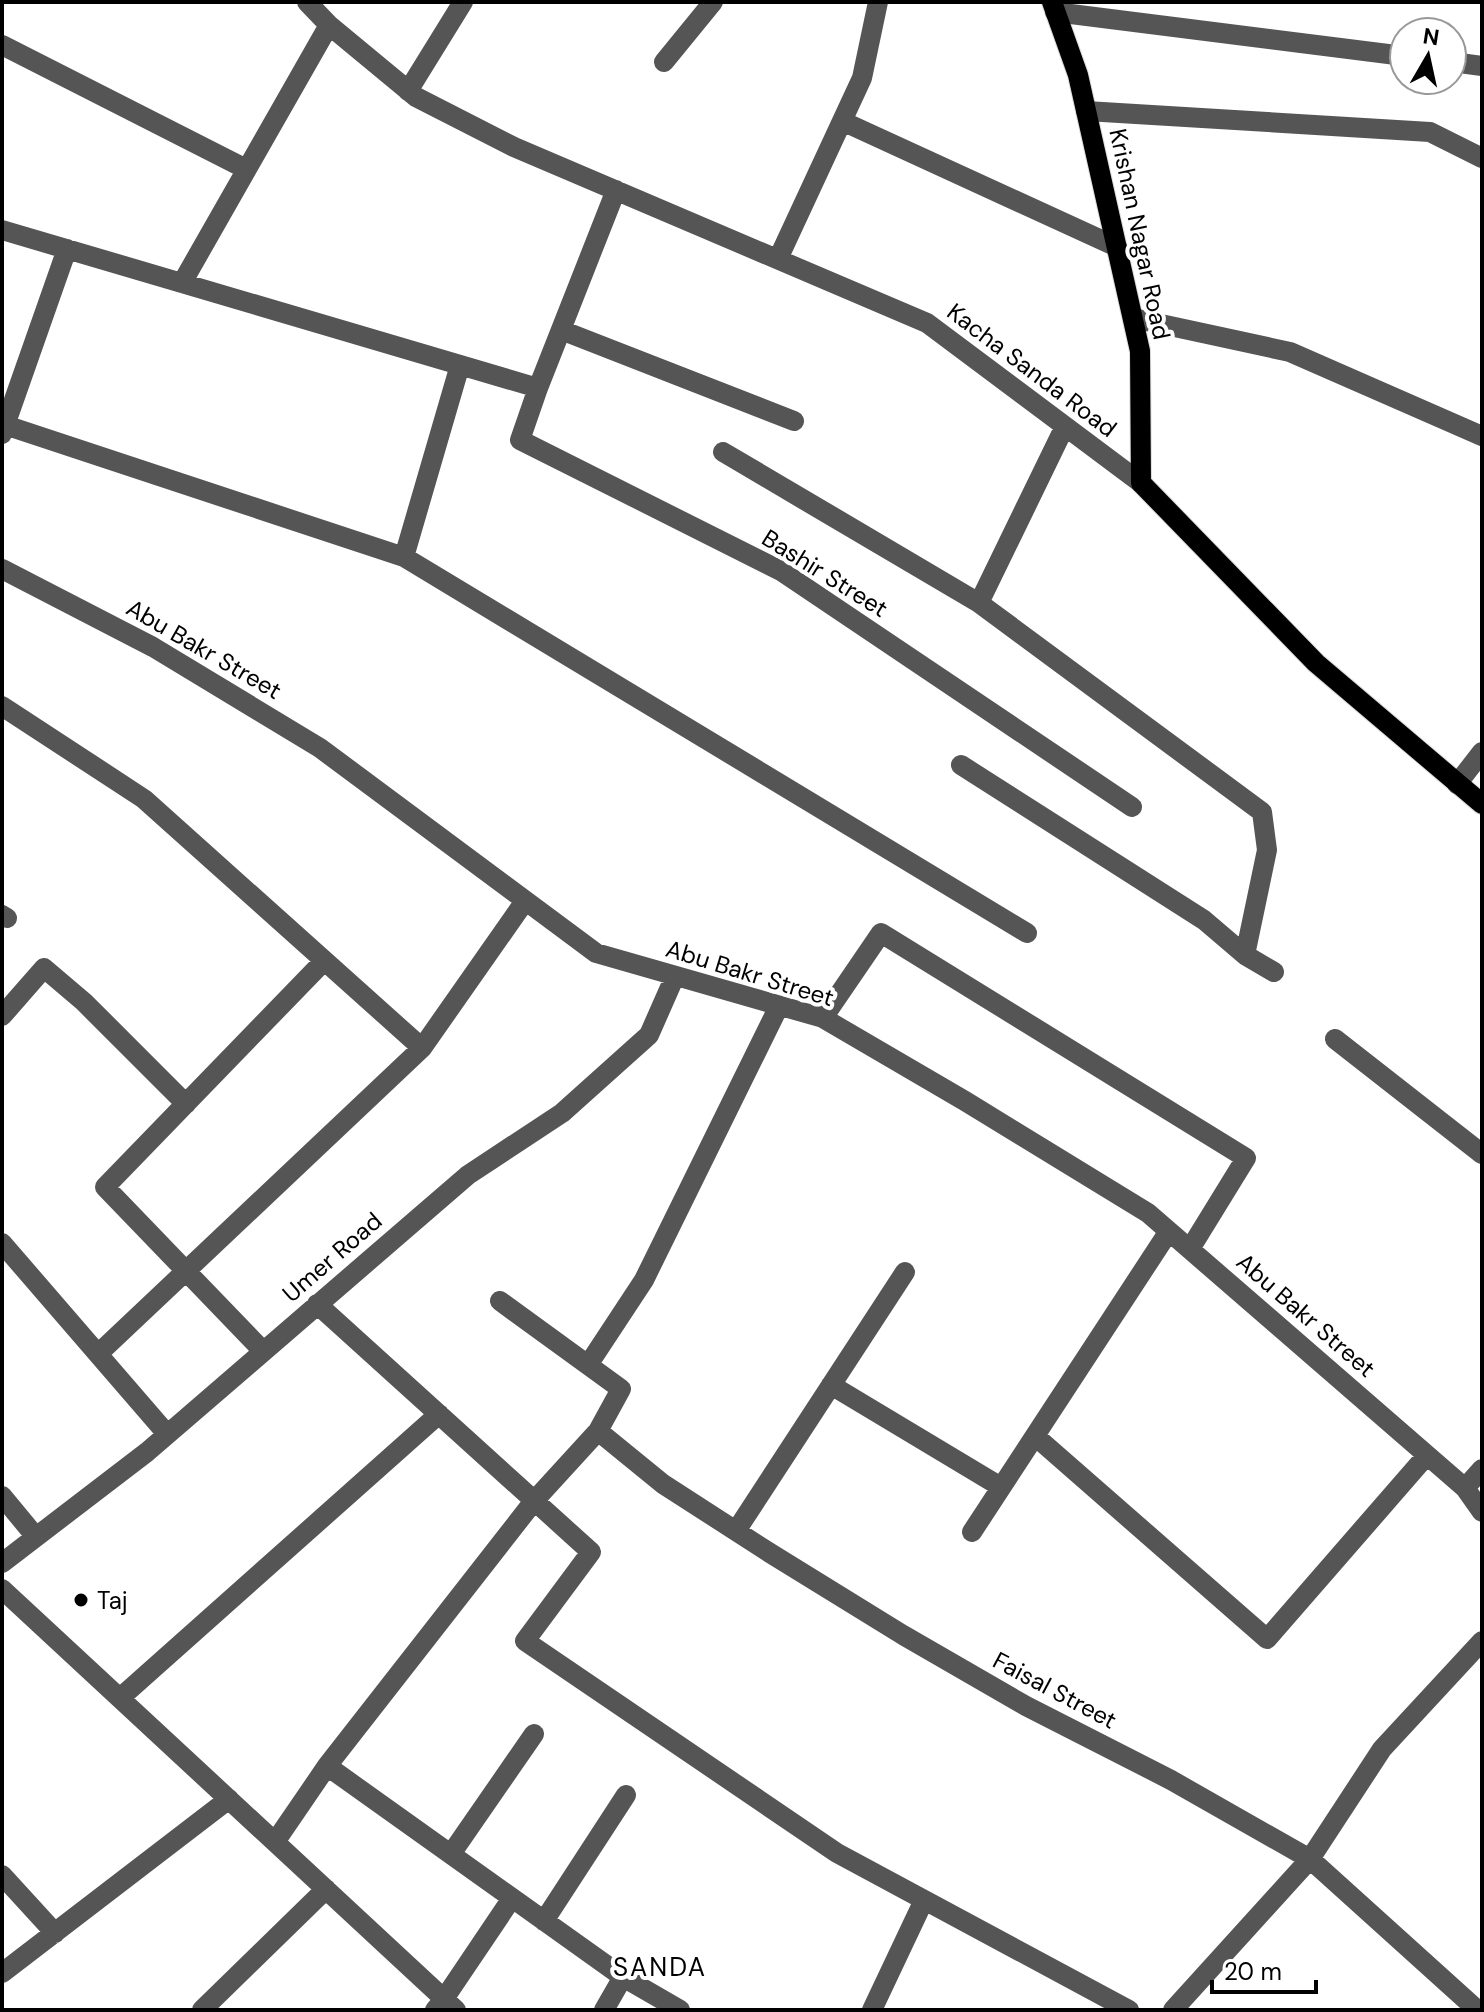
<svg xmlns="http://www.w3.org/2000/svg" width="1484" height="2012" viewBox="0 0 1484 2012" font-family="'DM Sans',sans-serif">
  <rect width="100%" height="100%" fill="#fff"/>
  <g fill="none" stroke-linecap="round" stroke-linejoin="round">
    <defs>
      <path id="major" d="M1052 2 1078 75 1140 351 1141 483 1316 663 1482 804"/>
    </defs>
    <use href="#major" stroke="#dbdbdb" stroke-width="22"/>
    <path stroke="#555" stroke-width="20" d="M307 2 329 25 416 97 514 147 927 323 1141 483
      M1055 12 1404 56
      M2 45 246 169
      M664 62 713 2
      M1452 62 1482 66
      M408 91 463 2
      M1086 111 1430 132 1482 158
      M842 121 1117 247
      M2 230 538 388 616 190
      M778 259 862 78 878 2
      M182 283 329 25
      M1133 318 1290 352 1482 436
      M561 330 794 421
      M538 388 520 440 781 571 1132 807
      M5 425 404 557 1027 933
      M2 434 67 249
      M723 452 979 603 1065 426
      M404 557 460 365
      M2 569 153 647 320 748 596 953 823 1018 965 1101 1148 1213 1465 1488 1482 1512
      M979 603 1262 812 1267 850 1245 955
      M2 706 144 799 422 1048
      M961 765 1204 920 1245 955 1274 972
      M1457 784 1482 752
      M2 915 7 918
      M2 1016 44 968 84 1002 186 1104
      M823 1018 881 933 1246 1158 1190 1249
      M1335 1039 1482 1154
      M2 1243 167 1434
      M317 1304 591 1552 525 1641 837 1853 1129 2010
      M263 1351 105 1187 324 961
      M98 1354 422 1048 525 901
      M588 1365 644 1280 779 1006
      M831 1385 1001 1487
      M598 1431 663 1484 770 1553 903 1635 1026 1706 1171 1780 1310 1859 1475 2008
      M1035 1436 1267 1639 1427 1455
      M1465 1488 1482 1469
      M2 1496 36 1537
      M736 1531 905 1272
      M972 1532 1169 1231
      M2 1563 147 1452 468 1175 562 1113 649 1035 675 976
      M2 1589 456 2010
      M120 1698 439 1414
      M327 1766 623 1977 680 2010
      M275 1842 327 1766 534 1501 598 1431 621 1389 500 1301
      M451 1854 534 1734
      M2 1875 55 1933
      M544 1921 626 1795
      M2 1973 229 1799
      M202 2010 326 1889
      M435 2010 444 1999 512 1898
      M604 2010 623 1977
      M872 2010 924 1900
      M1173 2010 1310 1859 1382 1749 1482 1641"/>
    <use href="#major" stroke="#000" stroke-width="20"/>
  </g>
  <circle fill="#000" stroke="#fff" stroke-width="3" cx="81" cy="1600" r="8"/>
  <g text-anchor="middle" dominant-baseline="central" stroke-width="8" stroke-linejoin="round" paint-order="stroke">
    <g font-size="24" fill="#000" stroke="#fff">
      <text transform="translate(1140 234) rotate(78)">Krishan Nagar Road</text>
      <text transform="translate(1032 370) rotate(37)">Kacha Sanda Road</text>
      <text transform="translate(825 573) rotate(32)">Bashir Street</text>
      <text transform="translate(204 649) rotate(30)">Abu Bakr Street</text>
      <text transform="translate(750 973) rotate(17)">Abu Bakr Street</text>
      <text transform="translate(332 1257) rotate(-41)">Umer Road</text>
      <text transform="translate(1306 1315) rotate(41)">Abu Bakr Street</text>
      <text transform="translate(1055 1690) rotate(28)">Faisal Street</text>
    </g>
    <g font-size="24" fill="#000" stroke="#fff" text-anchor="start">
      <text x="97" y="1600">Taj</text>
    </g>
    <g font-size="26" letter-spacing="2" fill="#000" stroke="#fff">
      <text x="660" y="1967">SANDA</text>
    </g>
  </g>
  <rect width="1484" height="2012" fill="none" stroke="#000000" stroke-width="8"/>
  <g transform="translate(1428 56) rotate(9)"><circle r="38" fill="#ffffff" stroke="#999999" stroke-width="2"/>
  <path d="M0-6L14 30L0 20L-14 30Z" fill="#000000"/>
  <text y="-12" font-size="22" font-weight="bold" text-anchor="middle" fill="#000000">N</text>
  </g>
  <path d="M1212 1980v12h104v-12" fill="none" stroke="#000000" stroke-width="4"/>
  <text x="1224" y="1980" font-size="24" fill="#000000" stroke="#ffffff" stroke-width="6" paint-order="stroke">20 m</text>
</svg>
